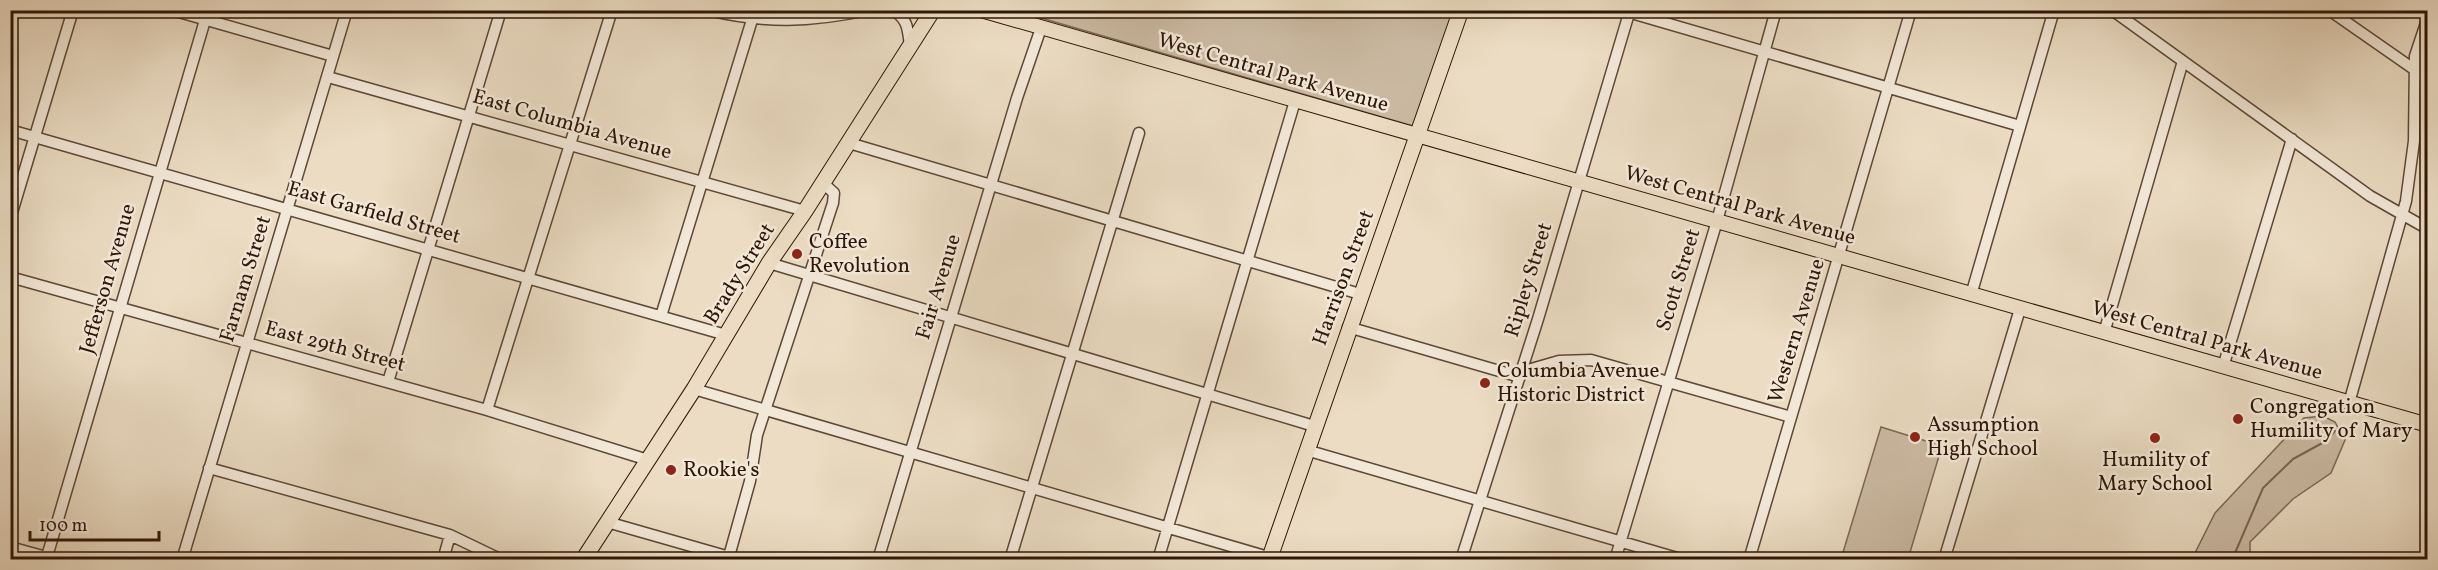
<svg xmlns="http://www.w3.org/2000/svg" width="2438" height="570" viewBox="0 0 2438 570" font-family="Vollkorn,serif">
  <rect width="100%" height="100%" fill="#ebdcc3"/>
  <filter id="stains"><feTurbulence type="fractalNoise" baseFrequency=".00333" numOctaves="4"/><feColorMatrix values="0 0 0 0 .2 0 0 0 0 .09 0 0 0 0 .02 0 0 0 .5 -.17"/></filter>
  <radialGradient id="worn" r=".72"><stop offset=".6" stop-color="#630" stop-opacity="0"/><stop offset="1" stop-color="#630" stop-opacity=".3"/></radialGradient>
  <path fill="#cbbaa3" stroke="#7c6855" stroke-width="1.5" d="M1017 11H1454L1413 126Z
    M2323 416 2335 422 2345 440 2331 473 2293 499 2250 542V559H2192L2215 513 2304 418Z
    M1881 427 1942 446 1908 559H1841Z"/>
  <g fill="none" stroke-linecap="round" stroke-linejoin="round">
    <path stroke="#796551" stroke-width="2" d="M2232 560 2263 488 2293 459 2326 441 2335 431"/>
    <defs>
      <path id="minor" d="M172 10 333 56
        M708 10C766 24 810 22 868 10
        M892 10C908 18 908 30 910 46
        M1621 10 2020 126
        M2112 10 2370 196 2428 229
        M2329 10 2428 79
        M328 77 805 211
        M10 130 726 335
        M849 143 1360 294
        M10 219 73 10
        M769 263 1314 426
        M10 277 487 410 648 460
        M1971 295 2054 10
        M661 316 755 10
        M1348 327 1520 377
        M2104 333 2183 61
        M2223 367 2292 139
        M1521 372 1559 361 1591 360 1791 417
        M388 382 501 10
        M694 389 1275 559
        M2349 403 2406 201 2414 141 2415 56 2428 17
        M487 410 612 10
        M1306 450 1684 560
        M209 468 450 535 502 560
        M607 522 740 560
        M10 547 57 560
        M46 560 208 10
        M182 560 347 10
        M443 560 450 535
        M728 560 750 481 757 435 833 203 834 193 823 183
        M878 560 1017 98 1041 28
        M1010 560 1139 133
        M1158 560 1295 101
        M1461 560 1538 319 1630 10
        M1615 560 1717 221 1776 10
        M1749 560 1911 10
        M1944 560 2020 309"/>
      <path id="major" d="M981 10 2428 425"/>
      <path id="highway" d="M583 560 694 389 769 263 805 211 933 10
        M1269 560 1461 10"/>
    </defs>
    <use href="#minor" stroke="#5d4836" stroke-width="13"/>
    <use href="#major" stroke="#2e1607" stroke-width="16"/>
    <use href="#highway" stroke="#2e1607" stroke-width="17"/>
    <use href="#minor" stroke="#f2e8d8" stroke-width="10"/>
    <use href="#major" stroke="#ebdcc3" stroke-width="14"/>
    <use href="#highway" stroke="#ebdcc3" stroke-width="15"/>
  </g>
  <g fill="#8f2418" stroke="#f2e8d8" stroke-width="2">
    <circle cx="797" cy="254" r="6"/>
    <circle cx="1485" cy="383" r="6"/>
    <circle cx="2238" cy="419" r="6"/>
    <circle cx="1915" cy="437" r="6"/>
    <circle cx="2155" cy="438" r="6"/>
    <circle cx="671" cy="470" r="6"/>
  </g>
  <g text-anchor="middle" dominant-baseline="central" stroke-width="5" stroke-linejoin="round" paint-order="stroke">
    <g font-size="21" fill="#2e1607" stroke="#f2e8d8">
      <text transform="translate(1273 73) rotate(16)">West Central Park Avenue</text>
      <text transform="translate(572 125) rotate(16)">East Columbia Avenue</text>
      <text transform="translate(1740 206) rotate(16)">West Central Park Avenue</text>
      <text transform="translate(374 213) rotate(16)">East Garfield Street</text>
      <text transform="translate(740 274) rotate(-58)">Brady Street</text>
      <text transform="translate(1344 278) rotate(-70)">Harrison Street</text>
      <text transform="translate(108 279) rotate(-74)">Jefferson Avenue</text>
      <text transform="translate(246 279) rotate(-73)">Farnam Street</text>
      <text transform="translate(1529 280) rotate(-73)">Ripley Street</text>
      <text transform="translate(1679 280) rotate(-73)">Scott Street</text>
      <text transform="translate(939 287) rotate(-73)">Fair Avenue</text>
      <text transform="translate(1797 331) rotate(-73)">Western Avenue</text>
      <text transform="translate(2207 341) rotate(16)">West Central Park Avenue</text>
      <text transform="translate(335 347) rotate(15)">East 29th Street</text>
    </g>
    <g font-size="21" fill="#2e1607" stroke="#f2e8d8" text-anchor="start">
      <text x="809" y="242">Coffee<tspan x="809" dy="24">Revolution</tspan></text>
      <text x="1497" y="371">Columbia Avenue<tspan x="1497" dy="24">Historic District</tspan></text>
      <text x="2250" y="407">Congregation<tspan x="2250" dy="24">Humility of Mary</tspan></text>
      <text x="1927" y="425">Assumption<tspan x="1927" dy="24">High School</tspan></text>
      <text x="2155" y="460" text-anchor="middle">Humility of<tspan x="2155" dy="24">Mary School</tspan></text>
      <text x="683" y="470">Rookie's</text>
    </g>
  </g>
  <rect width="2438" height="570" fill="none" stroke="#ebdcc3" stroke-width="36"/>
  <rect x="12" y="12" width="2414" height="546" fill="none" stroke="#2e1607" stroke-width="3"/>
  <rect x="18" y="18" width="2402" height="534" fill="none" stroke="#2e1607" stroke-width="1.5"/>
  <path d="M30 531v9h129v-9" fill="none" stroke="#2e1607" stroke-width="3"/>
  <text x="39" y="531" font-size="18" fill="#2e1607" stroke="#f2e8d8" stroke-width="4.5" paint-order="stroke">100 m</text>
  <rect width="100%" height="100%" filter="url(#stains)"/>
  <rect width="100%" height="100%" fill="url(#worn)"/>
</svg>
